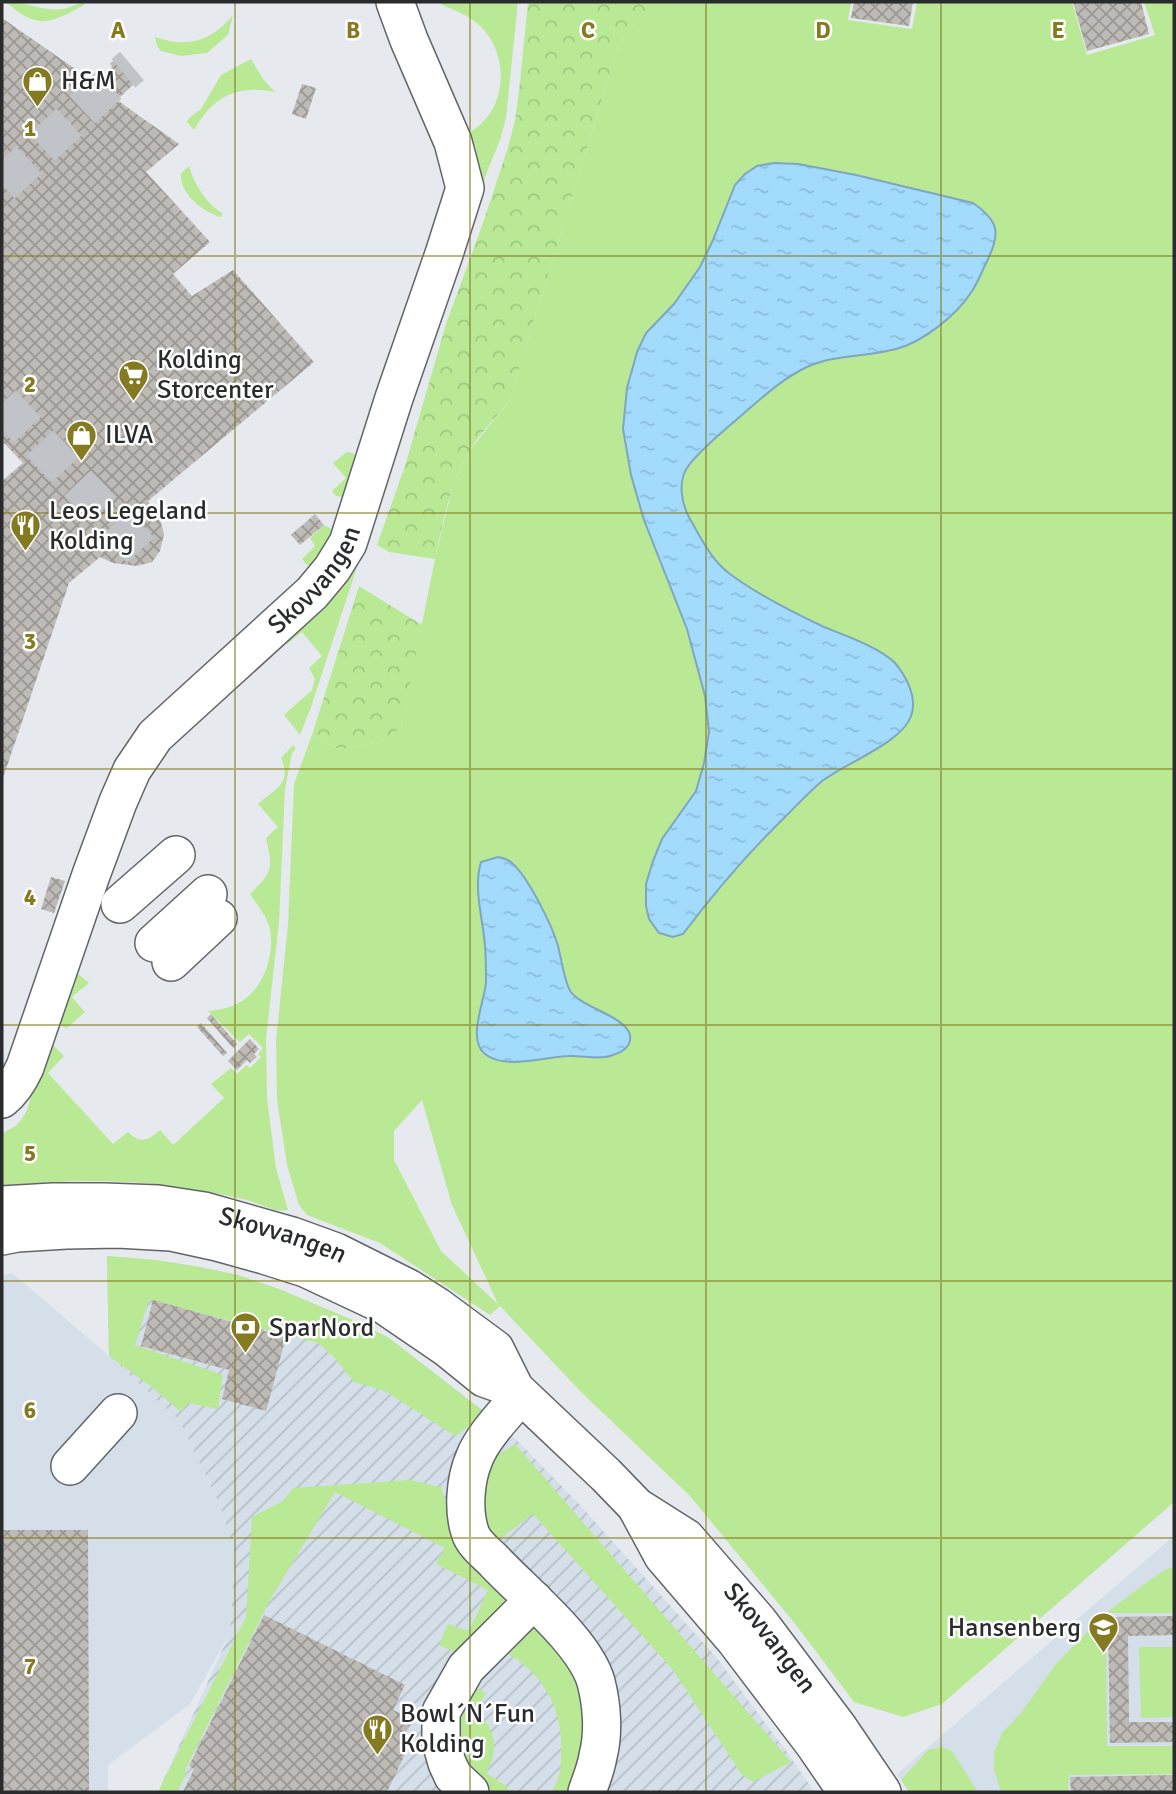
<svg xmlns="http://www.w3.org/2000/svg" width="1176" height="1794" viewBox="0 0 1176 1794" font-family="Signika,sans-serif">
  <defs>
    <pattern id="industrial-furrows" width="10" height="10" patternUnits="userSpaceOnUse" patternTransform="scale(1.75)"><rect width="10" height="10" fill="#d4dfe9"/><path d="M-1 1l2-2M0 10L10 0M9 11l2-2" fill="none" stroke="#b6c0c8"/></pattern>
    <pattern id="forest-crowns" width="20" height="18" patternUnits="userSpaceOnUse" patternTransform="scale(1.75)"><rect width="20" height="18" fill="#b9e995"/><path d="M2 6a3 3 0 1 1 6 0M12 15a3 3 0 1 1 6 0" fill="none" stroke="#9fc881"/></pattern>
    <pattern id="water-ripples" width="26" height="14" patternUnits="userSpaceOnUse" patternTransform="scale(1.75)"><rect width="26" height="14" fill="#a3dbfd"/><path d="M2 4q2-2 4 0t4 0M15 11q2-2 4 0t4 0" fill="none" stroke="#8cbcd9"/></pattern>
    <pattern id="building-cross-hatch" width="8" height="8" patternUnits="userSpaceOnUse" patternTransform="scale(1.75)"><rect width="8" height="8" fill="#bebab5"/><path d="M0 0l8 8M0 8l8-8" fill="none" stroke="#9a9794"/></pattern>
  </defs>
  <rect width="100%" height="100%" fill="#e6eaef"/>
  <path fill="#d4dfe9" d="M12 1273 109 1356 179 1420 220 1505 235 1554 230 1633 190 1704 108 1765V1792H2V1276Z
    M1174 1536V1792H909L897 1774Z"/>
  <path fill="url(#industrial-furrows)" d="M107 1256 156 1260 200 1267 238 1275 279 1289 362 1324 389 1338 419 1361 503 1426 579 1504 716 1657 792 1759 814 1792H158L230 1633 235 1554 220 1505 179 1420 109 1356Z"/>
  <path fill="#b9e995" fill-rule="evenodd" d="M6 2C38 2 48 19 82 2H84V5C49 24 38 30 6 2Z
    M449 2H518L506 118 500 140 487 172 311 707 300 735 284 715 312 690 315 679 309 668 322 656 302 632 287 644 281 638 352 572 482 182 464 137C470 132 477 128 482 123 509 97 506 49 479 25 468 15 454 10 440 4Z
    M659 2H851L848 20 912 29 917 2H1072L1087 55 1155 35 1144 2H1174V1502L942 1704 903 1717 854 1702 796 1625 690 1496 582 1393 500 1306 490 1315 380 1243 307 1215 299 1205 287 1165 277 1100 276 1041 288 924 294 784 312 735 336 748 343 749 380 742 401 728 435 559 453 485 468 453 492 422 509 402 617 50C630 25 635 20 659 6ZM422 1100 452 1205 498 1304 441 1251 394 1160V1131Z
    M233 15 228 35 207 53 181 56 161 51 157 46 155 37C187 48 211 42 233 15Z
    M251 59 263 79 275 92C236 84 213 97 194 130L187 122 189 118 201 109 221 75Z
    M189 166C195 186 206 203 223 214L220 217C202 211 179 193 181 173Z
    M347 452 353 453 358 457 348 496 342 497 336 496 332 491 346 478 333 463Z
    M324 525 333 530V536L312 566 306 564 302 559 315 546 310 538Z
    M293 745 296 749 292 753 285 789 279 922 266 1039 267 1099 276 1168 288 1210C274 1213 261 1204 247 1200 226 1195 205 1191 184 1188 123 1178 63 1180 2 1186V1133C31 1123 28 1099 38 1074 42 1064 47 1054 52 1044L64 1056 48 1073 113 1144 128 1132C140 1144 148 1141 160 1130L173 1145 224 1098 211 1084 231 1068 237 1074 246 1065 250 1068 261 1057 258 1054 263 1048 249 1034 240 1042 208 1011C222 1010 234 1007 245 999 266 984 277 947 268 923 264 913 256 903 250 894 273 872 273 868 266 838L278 827 258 804C276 788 292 784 281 758Z
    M77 973 89 983 72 997 85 1012 67 1028 59 1025 58 1020 73 975Z
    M107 1256 156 1260 200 1267 238 1275 279 1289 362 1324 389 1338 487 1414 455 1436 385 1391 354 1382 334 1357 318 1343 149 1300 135 1345 223 1375 218 1409 188 1403 181 1412 153 1388 109 1356Z
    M515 1444 791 1762 753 1782 742 1775 673 1670 533 1514 496 1542 487 1528 484 1510 485 1472 496 1456Z
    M410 1480 441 1487 454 1527 505 1592 502 1616 457 1653 439 1645 448 1624 469 1631 488 1590 436 1564 445 1548 335 1492 269 1602 186 1768 185 1776 177 1792H158L246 1617 252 1517 283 1501 293 1488Z
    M1169 1568H1174V1613H1106L1107 1746H1174V1774L1069 1775 1068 1792H1001L994 1769V1753L1002 1733 1021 1713 1056 1664 1106 1613 1151 1579Z
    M522 1628H541L559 1646 589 1709 576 1792H552C562 1772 561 1768 561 1745 561 1705 541 1672 506 1653Z
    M1139 1647H1174V1717L1141 1718Z
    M471 1685 486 1693 476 1710C495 1729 500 1749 486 1773L508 1787 506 1792C467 1792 465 1767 452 1737Z
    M942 1747 952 1751 978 1792H909L901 1780 928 1750Z"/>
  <path fill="url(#forest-crowns)" d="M528 2H659L660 6C635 20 630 25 617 50L509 402C495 418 478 435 468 454 449 486 443 523 435 559L389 552 377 545 405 466 446 324 483 223 509 144 515 120 520 82Z
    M359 586 422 625 401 728 380 742 343 749 336 748 312 735Z"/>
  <path fill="url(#water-ripples)" stroke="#7ea6bf" stroke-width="2" d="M774 163 798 164 856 175 973 203C999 221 1001 233 987 261 982 271 978 282 972 291 957 315 923 342 896 349 867 357 835 354 807 367 783 378 763 397 743 414 725 430 704 446 689 465 677 480 681 503 690 519 701 538 711 560 730 574 758 595 792 612 824 627 844 635 881 648 895 663 906 676 918 698 911 716 902 743 843 764 821 782 808 793 796 806 784 818 747 854 714 893 683 934L673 937 659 933 649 919 646 906V884L653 861 662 839 696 791 704 763 709 732 705 696 687 629 644 520 631 475 623 429 627 388 637 352 646 333 674 304 700 267 713 240 735 185 745 174 757 166Z
    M498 857C503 858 508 859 512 863 528 877 552 925 558 946 561 957 565 985 571 992 583 1008 625 1016 630 1035 632 1048 620 1053 610 1056 598 1060 581 1055 568 1056 545 1057 504 1070 485 1054 467 1040 484 1003 486 983 486 971 486 958 485 946 483 918 473 889 481 862Z"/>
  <path fill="url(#building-cross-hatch)" d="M854 2H913L909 26 851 18Z
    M1073 2H1141L1149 34 1087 51Z
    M2 18 94 82 112 67 110 63 114 61H121L132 66 136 72 137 84 135 83 117 100 179 144 146 172 210 242 173 274 192 296 233 270 314 362 148 501 159 516 164 534 160 551 152 562 137 566 113 563 100 557 69 583 2 781V481L23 463 4 443 2 445Z
    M302 84 316 88 306 119 292 114Z
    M315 514 324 525 300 545 291 535Z
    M51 877 65 881 54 913 41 909Z
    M211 1014 237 1044 233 1048 207 1018Z
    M201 1023 227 1053 223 1056 197 1027Z
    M250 1039 259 1049 254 1054 257 1057 250 1063 247 1060 237 1070 228 1061Z
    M153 1300 286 1337 266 1411 222 1399 229 1370 141 1346Z
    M2 1530H88L89 1792H2Z
    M264 1615 405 1685 393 1710 413 1719 399 1746 407 1750 387 1792H183L194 1769 189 1766Z
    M1174 1616V1635L1128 1636 1129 1722H1174V1742L1110 1743 1108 1617Z
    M1174 1775V1792H1071L1070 1777Z"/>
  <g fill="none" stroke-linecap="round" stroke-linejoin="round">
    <path stroke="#c0c4c8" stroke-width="37" stroke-dasharray="37 18" stroke-linecap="butt" d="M2 185 101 92 132 66
      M2 403 152 562"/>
    <defs>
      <g id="minor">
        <path d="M120 904 176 855"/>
        <path d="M154 943 208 894"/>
        <path d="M171 962 218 918"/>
        <path id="s1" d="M2 1099C13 1090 19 1080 25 1067L91 875 118 802 132 770 155 736 312 593 332 569 348 543 394 398 444 254 465 188 453 142 409 40 395 2"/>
        <path id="s2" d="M2 1205 53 1202H104L158 1204 204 1211 292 1236 336 1252 408 1288 438 1307 495 1349 515 1389 606 1475 637 1507 686 1538 759 1622 838 1727 882 1792"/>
        <path d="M2 1236 17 1233 66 1230 118 1229 171 1232 217 1242 264 1255 305 1268 384 1305 447 1348 484 1378 515 1389"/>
        <path d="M521 1395C506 1413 482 1437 474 1459 465 1480 463 1511 470 1532 473 1543 486 1553 494 1561 523 1592 585 1642 596 1682 602 1705 604 1733 598 1756 596 1769 591 1780 587 1792"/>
        <path d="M70 1466 118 1413"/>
        <path d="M637 1508 663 1556 735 1640 814 1744 847 1792"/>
        <path d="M470 1792 453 1776 447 1763 441 1742V1712L466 1668 534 1600"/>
      </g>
    </defs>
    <use href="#minor" stroke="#616569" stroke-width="40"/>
    <use href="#minor" stroke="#fff" stroke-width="37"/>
  </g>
  <path fill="none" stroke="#847a20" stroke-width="2" stroke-opacity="0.55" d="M235 2V1792M470 2V1792M706 2V1792M941 2V1792M2 256H1174M2 513H1174M2 769H1174M2 1025H1174M2 1281H1174M2 1538H1174"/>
  <defs>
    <symbol id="shop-pin" viewBox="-11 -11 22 30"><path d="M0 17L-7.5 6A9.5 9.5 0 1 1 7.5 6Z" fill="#847a20" stroke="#fff"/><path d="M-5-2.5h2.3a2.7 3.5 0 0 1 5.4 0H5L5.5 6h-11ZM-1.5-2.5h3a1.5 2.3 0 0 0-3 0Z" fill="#fff"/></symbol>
    <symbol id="supermarket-pin" viewBox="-11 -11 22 30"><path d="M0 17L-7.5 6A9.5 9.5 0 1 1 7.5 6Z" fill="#847a20" stroke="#fff"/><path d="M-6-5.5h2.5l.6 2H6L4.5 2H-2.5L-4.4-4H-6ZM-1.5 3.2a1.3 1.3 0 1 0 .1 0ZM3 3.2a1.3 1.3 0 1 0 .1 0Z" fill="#fff"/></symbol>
    <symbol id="restaurant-pin" viewBox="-11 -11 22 30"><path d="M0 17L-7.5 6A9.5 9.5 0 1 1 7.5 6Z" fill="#847a20" stroke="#fff"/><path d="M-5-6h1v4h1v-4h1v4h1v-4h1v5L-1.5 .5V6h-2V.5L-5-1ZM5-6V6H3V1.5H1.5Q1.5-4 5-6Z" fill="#fff"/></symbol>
    <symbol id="bank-pin" viewBox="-11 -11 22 30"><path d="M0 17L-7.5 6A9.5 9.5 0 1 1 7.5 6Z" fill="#847a20" stroke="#fff"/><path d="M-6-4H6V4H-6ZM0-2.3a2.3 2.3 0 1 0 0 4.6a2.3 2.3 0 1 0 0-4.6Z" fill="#fff"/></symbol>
    <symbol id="school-pin" viewBox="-11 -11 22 30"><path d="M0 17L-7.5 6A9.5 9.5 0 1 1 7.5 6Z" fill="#847a20" stroke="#fff"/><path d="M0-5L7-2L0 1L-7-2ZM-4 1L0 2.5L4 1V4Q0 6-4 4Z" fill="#fff"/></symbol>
  </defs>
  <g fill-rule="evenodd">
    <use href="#shop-pin" x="20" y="64" width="35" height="47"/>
    <use href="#supermarket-pin" x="116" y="358" width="35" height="47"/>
    <use href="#shop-pin" x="64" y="418" width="35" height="47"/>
    <use href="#restaurant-pin" x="8" y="508" width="35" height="47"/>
    <use href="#bank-pin" x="228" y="1310" width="35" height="47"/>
    <use href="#school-pin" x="1086" y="1610" width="35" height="47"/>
    <use href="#restaurant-pin" x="360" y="1712" width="35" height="47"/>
  </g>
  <g text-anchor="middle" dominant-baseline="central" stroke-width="5" stroke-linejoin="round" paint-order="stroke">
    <g font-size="26" fill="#292b2d" stroke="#fff" text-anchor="start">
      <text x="61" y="81">H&amp;M</text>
      <text x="157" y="360">Kolding<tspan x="157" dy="30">Storcenter</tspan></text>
      <text x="105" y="435">ILVA</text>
      <text x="49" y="511">Leos Legeland<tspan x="49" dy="30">Kolding</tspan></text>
      <text x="269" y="1328">SparNord</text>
      <text x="1081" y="1628" text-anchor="end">Hansenberg</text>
      <text x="400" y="1714">Bowl´N´Fun<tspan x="400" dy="30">Kolding</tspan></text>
    </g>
    <g font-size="26" fill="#292b2d" stroke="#fff">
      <text stroke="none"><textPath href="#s1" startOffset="621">Skovvangen</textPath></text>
      <text stroke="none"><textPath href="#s2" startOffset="285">Skovvangen</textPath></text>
      <text stroke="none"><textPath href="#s2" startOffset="931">Skovvangen</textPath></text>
    </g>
  </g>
  <g font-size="23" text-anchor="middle" font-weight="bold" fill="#847a20" stroke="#fff" stroke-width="5" stroke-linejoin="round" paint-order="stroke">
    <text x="118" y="38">A</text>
    <text x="353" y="38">B</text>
    <text x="588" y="38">C</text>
    <text x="823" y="38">D</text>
    <text x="1058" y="38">E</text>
    <text x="30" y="136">1</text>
    <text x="30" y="392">2</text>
    <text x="30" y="649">3</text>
    <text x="30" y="905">4</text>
    <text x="30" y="1161">5</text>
    <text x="30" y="1418">6</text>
    <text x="30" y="1674">7</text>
  </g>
  <rect width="1176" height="1794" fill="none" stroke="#292b2d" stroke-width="7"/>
</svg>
